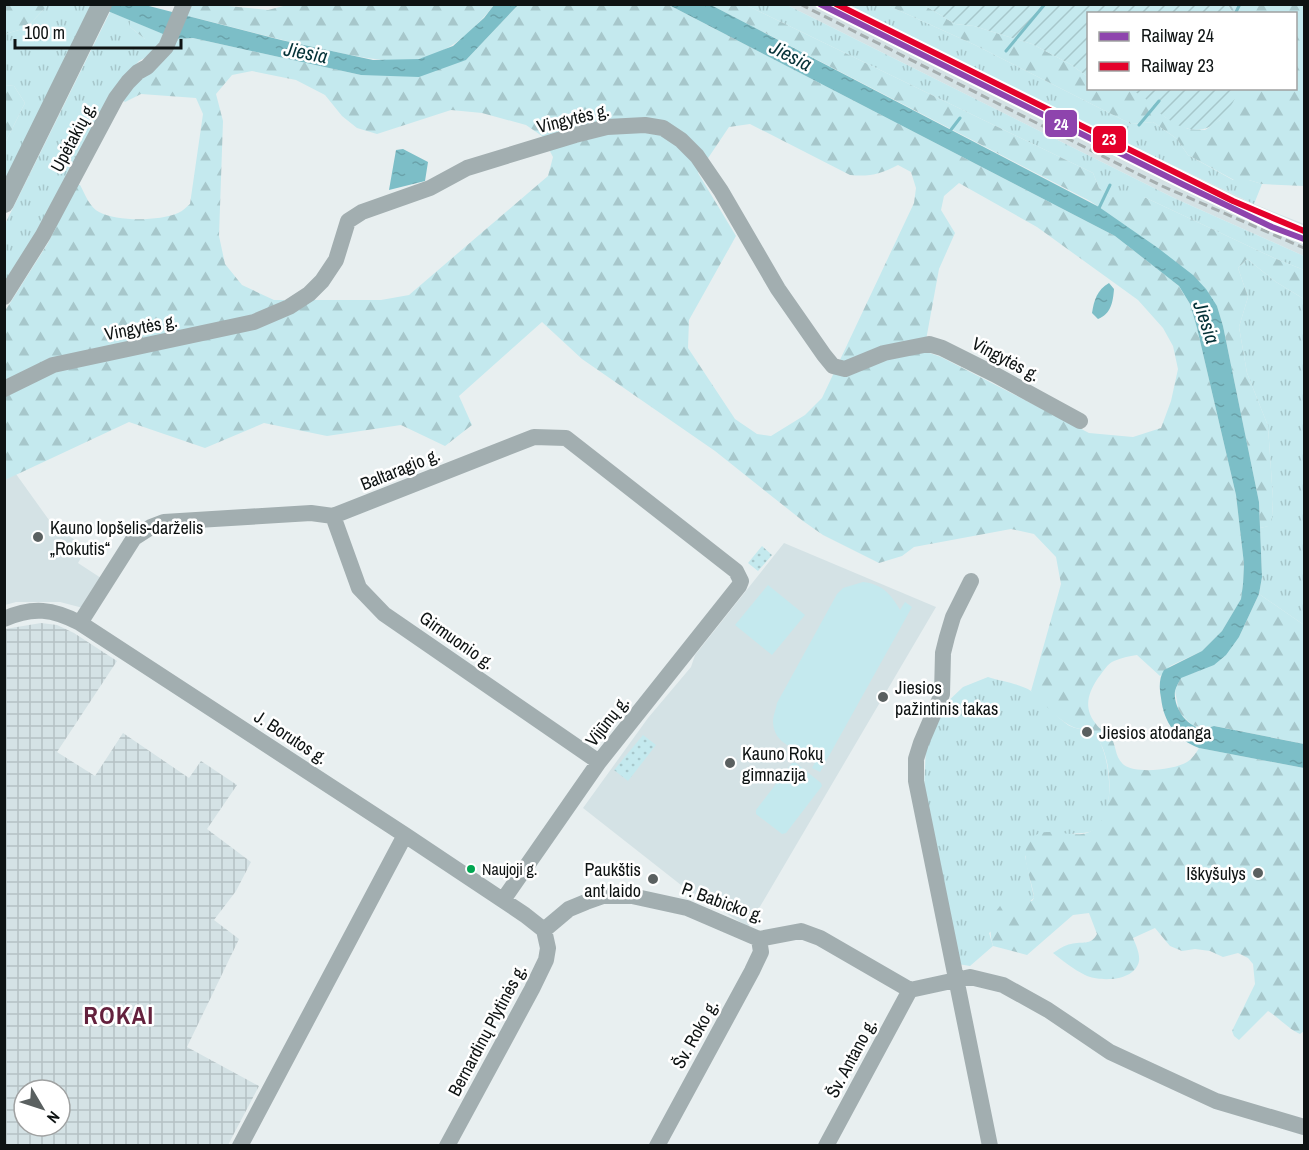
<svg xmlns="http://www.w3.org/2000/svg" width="1309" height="1150" viewBox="0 0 1309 1150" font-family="'Archivo Narrow',sans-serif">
  <defs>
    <pattern id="industrial-grid" width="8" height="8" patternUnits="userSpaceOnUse" patternTransform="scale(1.5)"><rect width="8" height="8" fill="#d4e2e5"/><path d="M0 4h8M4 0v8" fill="none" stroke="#b5c1c4"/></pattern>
    <pattern id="grass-tufts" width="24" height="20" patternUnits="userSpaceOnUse" patternTransform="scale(1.5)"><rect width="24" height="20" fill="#c4e9ee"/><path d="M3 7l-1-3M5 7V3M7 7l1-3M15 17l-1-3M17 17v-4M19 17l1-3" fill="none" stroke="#a7c7cb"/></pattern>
    <pattern id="forest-firs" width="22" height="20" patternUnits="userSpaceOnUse" patternTransform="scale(1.5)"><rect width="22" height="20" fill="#c4e9ee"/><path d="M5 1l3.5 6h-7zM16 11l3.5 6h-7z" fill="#a7c7cb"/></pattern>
    <pattern id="park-dots" width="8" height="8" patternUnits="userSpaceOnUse" patternTransform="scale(1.5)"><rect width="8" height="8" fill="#c4e9ee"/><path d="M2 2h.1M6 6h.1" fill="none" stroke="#a7c7cb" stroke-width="1.8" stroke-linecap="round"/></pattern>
    <pattern id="garden-furrows" width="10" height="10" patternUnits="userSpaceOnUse" patternTransform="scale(1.5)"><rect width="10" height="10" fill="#c4e9ee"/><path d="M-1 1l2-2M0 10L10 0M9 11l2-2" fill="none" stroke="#a7c7cb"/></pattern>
    <pattern id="water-ripples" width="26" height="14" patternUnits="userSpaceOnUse" patternTransform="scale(1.5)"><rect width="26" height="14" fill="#7cbec7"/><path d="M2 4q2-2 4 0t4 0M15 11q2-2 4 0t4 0" fill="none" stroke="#6aa2aa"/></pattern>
  </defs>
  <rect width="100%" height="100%" fill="#e8eff0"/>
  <path fill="#d4e2e5" d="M787 5H849L1120 140 1254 204 1304 224V256L1174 198Z
    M16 474 54 527 87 547 78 563 104 580 83 608 60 602H16L5 605V480Z
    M784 543 936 607 748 927 681 885 583 808 648 718 691 667 695 655Z"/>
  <path fill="url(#industrial-grid)" fill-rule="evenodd" d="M41 623 57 625 74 633 117 661 57 752 95 776 123 733 189 778 201 761 237 785 207 829 251 862 236 891 214 920 239 939 187 1047 259 1086 228 1145H5V629ZM24 1090H60V1126H24Z"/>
  <path fill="url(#grass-tufts)" d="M48 5H91L5 185V143L25 103 14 86 5 85V34L26 28Z
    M746 5H787L1174 198 1304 256V270L1274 258 1144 197H1110L1099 188 1093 173Z
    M849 5H887L975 45 1131 124 1153 122 1177 139 1188 155 1233 180H1249L1262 184 1254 204 1120 140Z
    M110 12 130 20V27L145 39 150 55 139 61 128 73 25 255 5 286V224Z
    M1247 259 1276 282 1304 299V625L1259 594 1262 577 1260 528 1268 526 1272 517 1273 499 1268 426 1247 373 1239 327 1248 297 1238 268Z
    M988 677C1000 681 1021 684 1031 691 1046 699 1054 716 1068 725 1078 731 1089 727 1097 737 1110 756 1115 806 1100 825 1092 835 1082 832 1071 834 1057 837 1038 850 1025 856L1034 898 989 933 993 946 970 966 958 964 924 788 926 747 943 706 963 687Z"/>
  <path fill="url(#forest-firs)" fill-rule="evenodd" d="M192 4 218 5 268 10 291 4 494 5C475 29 449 54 418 59 383 64 351 55 318 48 273 38 229 26 184 15L186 8Z
    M4 5 5 4 48 5 26 28 5 34Z
    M518 5H669L1115 236 1179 286 1190 304 1197 328 1236 495 1244 564 1243 584 1241 599 1222 631 1202 651 1170 666 1160 676 1137 655C1129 656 1121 658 1114 661 1107 664 1103 672 1098 678 1088 693 1083 708 1096 724 1099 729 1106 732 1110 736 1117 745 1114 757 1124 765 1136 774 1174 770 1187 762 1192 759 1196 753 1199 748L1304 768V1031L1300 1034C1290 1030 1279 1018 1268 1011L1239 1040 1234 1036 1232 1031 1255 984 1253 964 1248 958 1238 953 1223 957 1210 951 1195 949 1182 951 1170 946 1155 928 1133 938C1136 945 1140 954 1139 961 1135 982 1099 982 1085 975 1073 969 1063 961 1053 953 1058 950 1064 945 1071 944 1082 941 1091 946 1097 934L1089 913 1073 915 1027 955 993 946C987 925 992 912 1008 898H1024L1032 901 1034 898C1033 881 1018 854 1030 840 1041 825 1066 836 1082 834 1119 830 1114 753 1094 734 1087 728 1077 730 1069 725 1055 717 1043 702 1031 691L1061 584 1056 557 1034 534 1011 529 914 547 902 556 879 563 823 535 803 521 715 451 582 359 542 322 459 396 472 425 445 446 401 425 327 436 264 423 205 448 129 422 5 480V311L48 243 76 185H80C85 194 90 208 99 212 118 222 159 221 178 213 183 211 186 207 190 204L203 114 196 98 141 94 125 102 121 99 150 55 144 50 145 39 130 27V20L175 39 193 38 361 75 466 60ZM252 71 296 80 325 95 342 116 357 128 377 134 451 110 482 113 526 125 542 136 553 157 548 176 409 295 381 300H274L242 285 225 264 219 236 223 121 216 94 232 75ZM750 124 850 175C869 177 881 174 898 165L911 172 916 188 914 203 822 398 805 415 771 436 757 434 735 419 688 348 689 320 736 236 698 173 729 127ZM959 183 1037 227 1138 300 1163 328 1173 346 1178 369 1171 401 1161 428 1133 437 1089 433 941 357 924 351 939 269 955 233 941 210 944 196Z
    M711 5H746L1093 173 1099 188 1110 197H1144L1274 258 1304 270V299L1276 282 1247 259 1238 268 1248 297 1239 327 1247 373 1268 426 1273 499 1272 517 1269 526 1260 528 1259 502 1223 326 1217 306 1099 207 1090 201Z
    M887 5H924L955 24 974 26 1032 44 1070 64 1088 77V88L1134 90 1149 100 1165 117 1188 129 1205 130 1220 120 1239 89 1296 88V14L1233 13 1228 5H1304V186L1262 184 1249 180H1234L1188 155 1177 139 1153 122 1131 124 975 45Z
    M5 85 14 86 25 103 5 143Z
    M1259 594 1304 625V744L1215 726 1203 728 1192 725 1179 712 1175 691 1181 677 1199 671 1239 637Z"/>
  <path fill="url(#park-dots)" d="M762 546 772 555 758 571 748 563Z
    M643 735 656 745 628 781 614 770Z"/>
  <path fill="url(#garden-furrows)" d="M1228 5 1233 13 1088 14V77L1070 64 1032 44 974 26 955 24 924 5Z
    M1120 89H1239C1225 125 1201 144 1165 117 1145 103 1150 93 1120 89Z"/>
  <path fill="#c4e9ee" d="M863 582C882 584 891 594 900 610L905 602 912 607 820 772 812 768 821 751C802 753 774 747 773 722 773 716 776 709 777 703L837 594 843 588Z
    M768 585 805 615 772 655 735 625Z
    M792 763H796L821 783 822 786 786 833 782 834 756 814V810Z"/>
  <path fill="url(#water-ripples)" d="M96 5H145L281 40 373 60 419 59 453 46 484 18 494 5H518L466 60 419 77 361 75 193 38 175 39 110 12Z
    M669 5H711L1099 207 1158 248 1193 275 1206 289 1217 306 1223 326 1259 502 1262 577 1259 594 1239 637 1226 655 1214 665 1181 678C1179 682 1176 687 1175 691 1173 706 1185 725 1200 728 1205 729 1210 727 1214 726L1304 744V768L1199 748C1176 739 1164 723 1161 698 1159 688 1159 678 1164 670L1202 651 1222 631 1241 599 1243 584 1244 564 1236 495 1197 328 1190 304 1179 286 1115 236Z
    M403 149 428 162 425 181 389 190 396 150Z
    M1109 283 1114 289C1113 302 1111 314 1098 319L1092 313C1094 300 1097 290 1109 283Z"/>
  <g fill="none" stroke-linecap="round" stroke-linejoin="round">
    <path stroke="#7cbec7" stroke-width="3" d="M1235 14 1240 4
      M1006 51 1045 4
      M1139 125 1159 101
      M950 131 960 118
      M1099 208 1110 185"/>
    <path stroke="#a2aeb0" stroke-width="16" d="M4 297 43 235 116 98 128 82 138 72 147 67 166 47 184 4
      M4 389 53 365 254 322 289 307 309 294 322 281 336 260 348 221 362 212 430 188 467 168 575 135 607 127 645 125 663 128 681 140 697 156 721 191 778 289 824 355 833 366 845 369 884 353 929 344 942 348 994 374 1080 421
      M333 516 359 588 384 614 599 762
      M971 581 953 617 947 637 943 653 942 694 921 743 916 759V781L990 1146
      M4 619C33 606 53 609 80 623L405 835 525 915 544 930
      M80 623 134 538 151 527 164 522 311 513 333 516 534 437 566 438 736 571 741 581 739 586 599 762 503 900
      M544 930 569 909 586 902 603 896H632L687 908 759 939 801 931 820 938 910 990 970 977 1003 985 1048 1010 1110 1052 1216 1101 1304 1127
      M240 1146 405 835
      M447 1146 532 989 546 960 548 948 544 930
      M657 1146 752 971 761 952 759 939
      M826 1146 910 990"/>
    <path stroke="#a1afb1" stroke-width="20" d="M4 203 102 4"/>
    <path stroke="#a5aeaf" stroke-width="3" stroke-dasharray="9 4.5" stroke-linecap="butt" d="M800 4 1162 186 1304 248"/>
    <defs>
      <path id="rail-1" d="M820 4 1184 185 1272 227 1304 239"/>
      <path id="rail-2" d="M836 4 1233 201 1304 231"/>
    </defs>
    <use href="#rail-1" stroke="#fff" stroke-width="10"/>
    <use href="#rail-2" stroke="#fff" stroke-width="10"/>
    <use href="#rail-1" stroke="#8e44ad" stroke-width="6"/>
    <use href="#rail-2" stroke="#e4002b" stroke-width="6"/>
  </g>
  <g fill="#5a6060" stroke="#fff" stroke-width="2">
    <circle cx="38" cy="537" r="6"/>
    <circle cx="883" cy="697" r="6"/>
    <circle cx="1087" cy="732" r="6"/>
    <circle cx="730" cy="763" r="6"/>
    <circle cx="1258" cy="873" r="6"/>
    <circle cx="653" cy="879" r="6"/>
  </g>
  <circle fill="#00a651" stroke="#fff" stroke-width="2" cx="471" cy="869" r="5"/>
  <g text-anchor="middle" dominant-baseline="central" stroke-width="5" stroke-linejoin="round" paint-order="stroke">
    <g font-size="16" fill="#0e1313" stroke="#fff" text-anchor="start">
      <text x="482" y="869">Naujoji g.</text>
    </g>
    <g font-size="18" fill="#0e1313" stroke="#fff">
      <text transform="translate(573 118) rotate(-14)">Vingytės g.</text>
      <text transform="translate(73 137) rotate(-62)">Upėtakių g.</text>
      <text transform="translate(141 327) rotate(-11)">Vingytės g.</text>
      <text transform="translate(1006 359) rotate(28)">Vingytės g.</text>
      <text transform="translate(400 469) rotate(-22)">Baltaragio g.</text>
      <text transform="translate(457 640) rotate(35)">Girmuonio g.</text>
      <text transform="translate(607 721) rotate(-52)">Vijūnų g.</text>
      <text transform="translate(291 737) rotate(33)">J. Borutos g.</text>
      <text transform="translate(723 902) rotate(20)">P. Babicko g.</text>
      <text transform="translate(487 1030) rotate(-62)">Bernardinų Plytinės g.</text>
      <text transform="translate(695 1034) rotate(-61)">Šv. Roko g.</text>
      <text transform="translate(851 1058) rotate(-62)">Šv. Antano g.</text>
    </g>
    <g font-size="18" fill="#0e1313" stroke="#fff" text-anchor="start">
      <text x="50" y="527">Kauno lopšelis-darželis<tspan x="50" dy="21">„Rokutis“</tspan></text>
      <text x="895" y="687">Jiesios<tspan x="895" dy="21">pažintinis takas</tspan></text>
      <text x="1099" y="732">Jiesios atodanga</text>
      <text x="742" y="753">Kauno Rokų<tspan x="742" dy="21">gimnazija</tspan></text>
      <text x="641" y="869" text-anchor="end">Paukštis<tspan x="641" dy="21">ant laido</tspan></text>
      <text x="1246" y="873" text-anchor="end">Iškyšulys</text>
    </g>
    <g font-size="20" font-style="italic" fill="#043137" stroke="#fff">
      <text transform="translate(306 52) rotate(11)">Jiesia</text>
      <text transform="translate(791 55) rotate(27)">Jiesia</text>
      <text transform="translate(1207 322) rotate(71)">Jiesia</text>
    </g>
    <g font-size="24" font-weight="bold" letter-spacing="1.5" fill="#64213d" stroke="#fff">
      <text x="119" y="1015">ROKAI</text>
    </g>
  </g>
  <g stroke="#fff" stroke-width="2">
    <rect x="1044" y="109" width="34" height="29" rx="6" fill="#8e44ad"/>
    <rect x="1092" y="125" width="35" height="29" rx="6" fill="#e4002b"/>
  </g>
  <g font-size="16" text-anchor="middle" font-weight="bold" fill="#fff">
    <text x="1061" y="130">24</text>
    <text x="1109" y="145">23</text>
  </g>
  <rect width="1309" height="1150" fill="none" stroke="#0e1313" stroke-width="12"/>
  <rect x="1087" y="12" width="210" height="78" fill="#ffffff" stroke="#9fa1a1" stroke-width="1.5"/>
  <rect x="1099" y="32" width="30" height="9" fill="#8e44ad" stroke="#9fa1a1" stroke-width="1.5"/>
  <text x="1141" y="42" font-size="18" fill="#0e1313">Railway 24</text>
  <rect x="1099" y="62" width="30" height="9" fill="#e4002b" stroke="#9fa1a1" stroke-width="1.5"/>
  <text x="1141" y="72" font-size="18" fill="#0e1313">Railway 23</text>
  <g transform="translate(42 1108) rotate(129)"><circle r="28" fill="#ffffff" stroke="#9fa1a1" stroke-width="1.5"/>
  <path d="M0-4.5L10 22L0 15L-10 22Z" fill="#5a6060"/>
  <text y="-9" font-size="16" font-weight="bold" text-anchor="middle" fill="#0e1313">N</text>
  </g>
  <path d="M15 39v9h166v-9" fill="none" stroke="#0e1313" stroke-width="3"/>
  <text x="24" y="39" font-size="18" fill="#0e1313" stroke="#ffffff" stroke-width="4.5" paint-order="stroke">100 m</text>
</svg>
